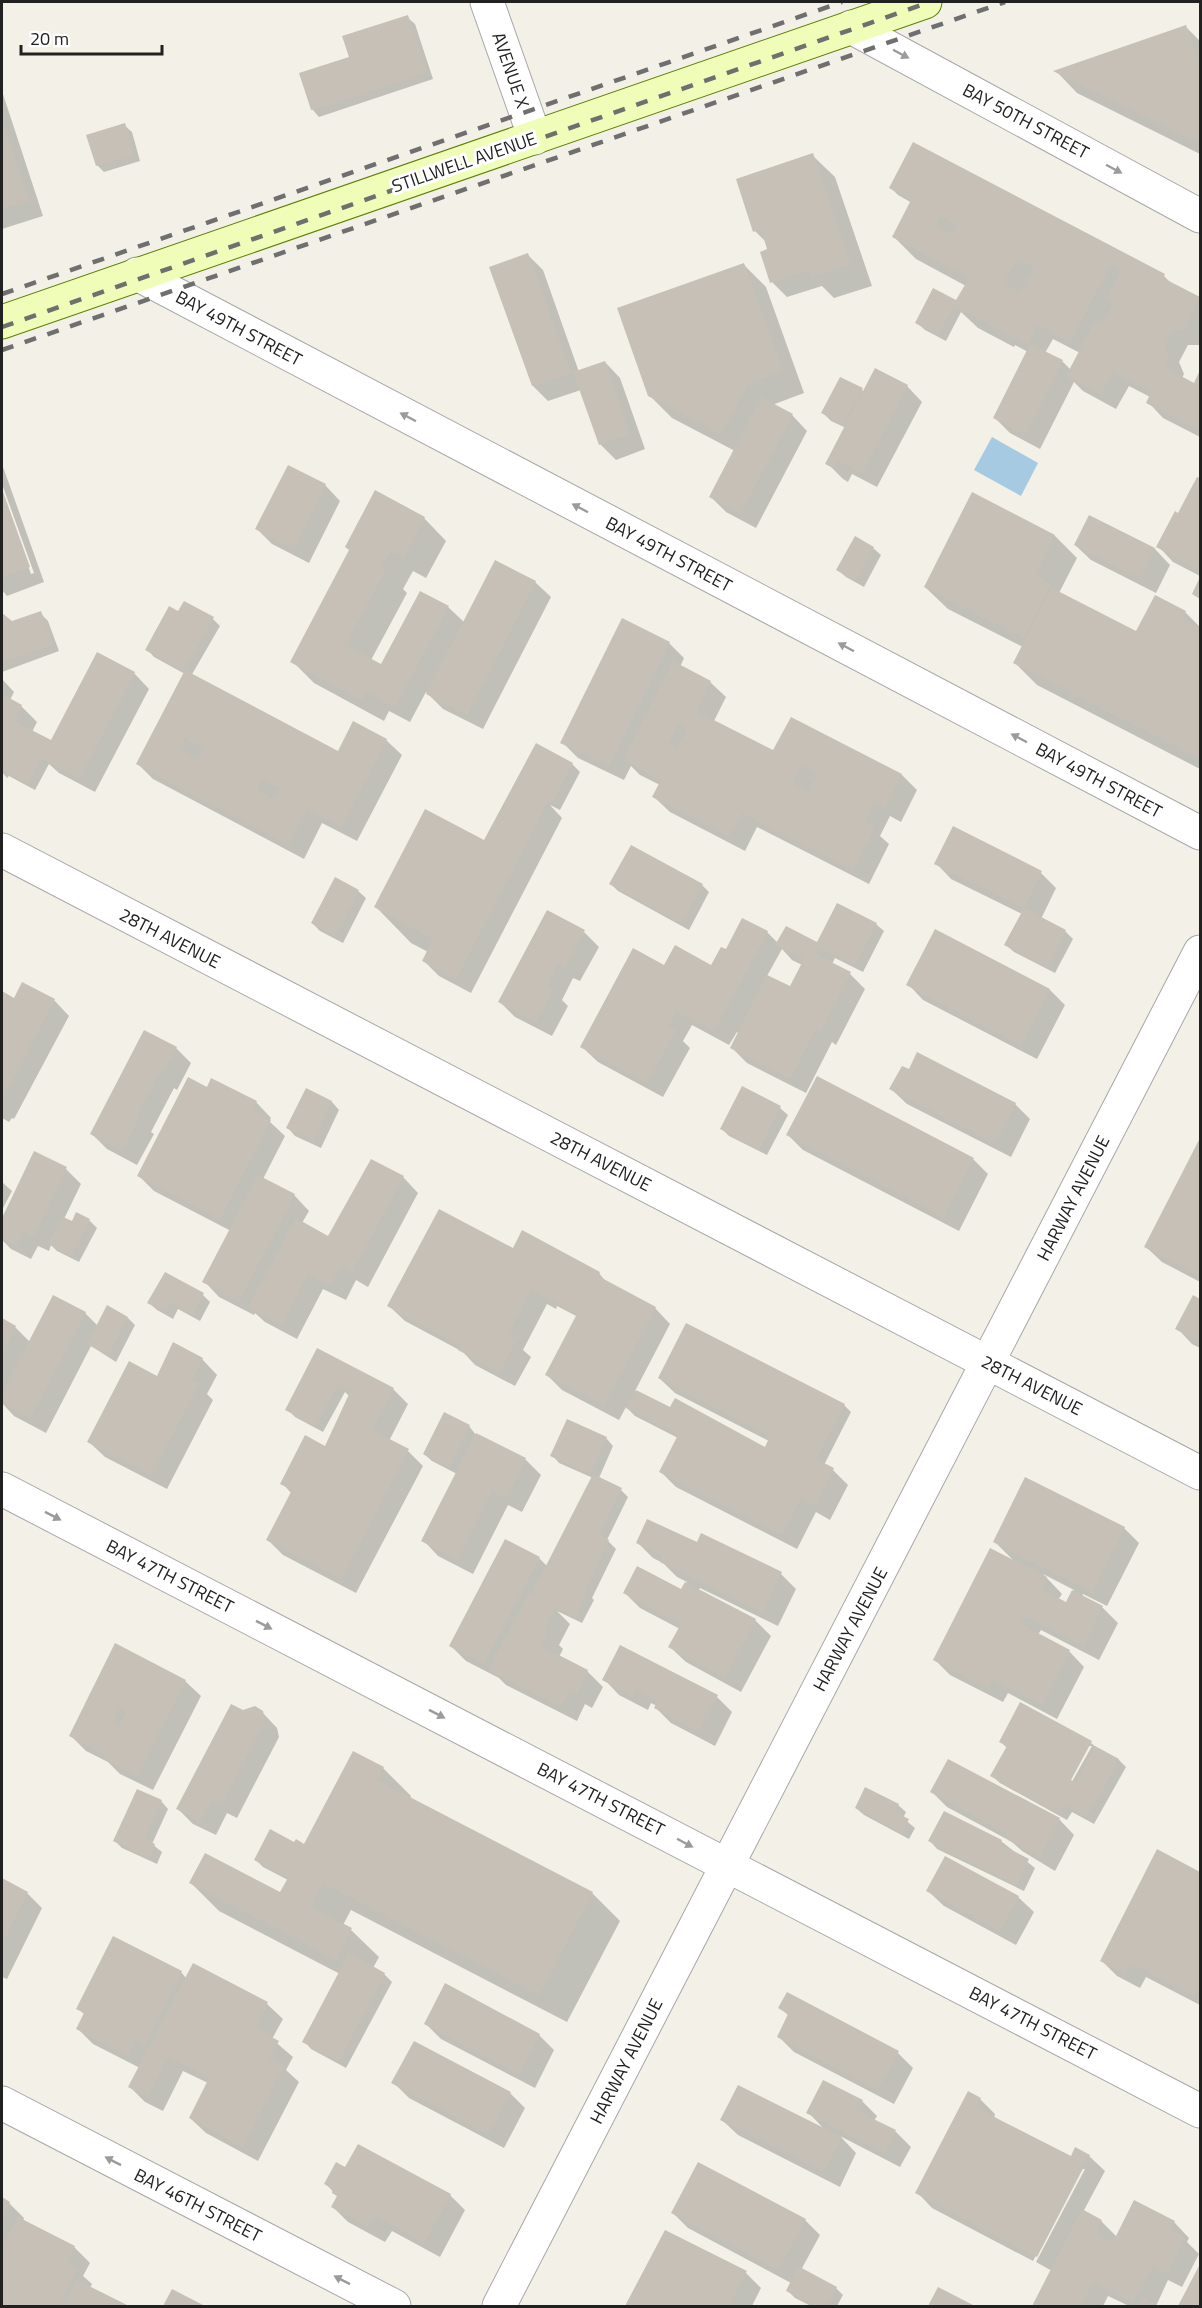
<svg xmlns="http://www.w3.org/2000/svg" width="1202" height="2308" viewBox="0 0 1202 2308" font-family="'Titillium Web',sans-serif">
  <rect width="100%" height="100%" fill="#f2f0e7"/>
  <path fill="#a5cae2" d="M992 437 1038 463 1021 496 974 470Z"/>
  <path fill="#0003" fill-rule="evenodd" d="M407 17 415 24 433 79 319 117 312 109 351 58Z
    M1186 27 1200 41V154L1077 93 1056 71Z
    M2 91 43 216 2 229Z
    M124 125 132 132 140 161 104 172 97 165Z
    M812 155 835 177 872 286 834 298 822 286 787 297 772 282 767 243 755 231Z
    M891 188 1164 276 1173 285 1200 299V343L1199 345H1188L1179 362 1184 374 1182 378 1194 385 1200 373V437L1163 418 1148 402 1150 397 1129 386 1116 409 1083 391 1074 382 1040 449 1010 433 995 418 1028 352 1015 345 1014 347 978 328 961 312 946 341 925 330 917 323 956 301 966 286 916 259 894 237 912 203 898 195ZM1053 339 1080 353 1071 370 1062 361 1045 353Z
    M528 255 543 270 579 372 605 362 620 378 645 449 616 460 600 444 581 390 548 401 533 386Z
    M744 265 766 287 804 393 772 405 792 415 807 431 756 528 726 512 711 497 735 451 672 418 649 395Z
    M907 386 922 402 877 487 852 474 848 482 843 479 827 463 846 428 831 421 823 413 862 390 864 392Z
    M2 464 44 582 7 596 2 590V493L31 574 34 573 2 484Z
    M1198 479 1200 480V576L1173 562 1158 546 1179 515Z
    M325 485 340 501 309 563 272 544 257 529Z
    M973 494 1055 536 1077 558 1059 593 1142 636 1185 612 1200 627V769L1037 685 1015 663 1023 647 948 609 925 587Z
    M1090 517 1155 549 1170 565 1156 593 1091 560 1075 545Z
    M424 518 446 541 426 578 413 571 403 589 407 593 371 660 380 665 448 607 464 622 535 582 551 597 483 729 443 709 426 692 410 722 389 711 384 721 314 683 292 661 350 551Z
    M873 548 881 555 864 587 846 577 838 570Z
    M40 613 48 621 59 651 2 672V615L13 623Z
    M179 613 213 619 220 626 191 676 338 753 386 740 402 755 357 841 322 823 304 859 153 779 138 764 185 674 154 657 147 649Z
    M669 643 684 658 680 667 710 682 726 697 714 721 774 752 791 719 902 775 917 790 901 822 890 816 880 836 889 844 869 884 757 827 745 851 670 812 654 797 660 785 640 775 631 766 624 780 578 758 562 742Z
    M134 673 149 689 95 792 59 773 49 764 35 790 9 776 7 778 2 772V679L14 692 10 700 21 706 37 722 32 732 51 742Z
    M572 764 580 772 560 810 550 805 562 818 471 993 439 976 424 961 428 952 411 943 376 907 484 842Z
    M936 863 1041 873 1056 888 1041 919 1065 931 1073 939 1055 973 1014 952 1006 945 1022 914 951 879Z
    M611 884 702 885 709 892 689 930 618 891Z
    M358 891 366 898 343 943 320 931 312 923Z
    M876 924 884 931 863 972 835 958 832 964 850 974 865 989 836 1045 832 1042 806 1093 747 1063 732 1048 739 1034 737 1032 729 1045 692 1025 683 1041 690 1048 663 1097 598 1062 582 1047 665 967H712L726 951 767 932 778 943 818 944ZM782 949 792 960 802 965 790 988 767 976Z
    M936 931 1050 990 1065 1005 1037 1059 923 1000 908 984Z
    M584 932 599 947 580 981 573 978 562 1000 568 1006 552 1036 515 1017 500 1002Z
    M2 993 14 1000H54L69 1016 14 1119 12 1118 9 1122 2 1118Z
    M176 1048 191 1063 177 1090 174 1088 151 1132 154 1134 137 1165 107 1149 92 1134Z
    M743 1088 780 1108 788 1115 767 1155 729 1136 722 1129Z
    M207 1089 256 1102 271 1118 269 1121 285 1136 263 1179 294 1195 309 1211 302 1223 329 1238 403 1177 418 1193 368 1287 356 1280 346 1300 323 1289 297 1339 265 1322 255 1313 254 1315 219 1297 204 1281 231 1231 154 1191 139 1176Z
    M891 1089 1015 1104 1030 1119 1011 1157 907 1104Z
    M307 1090 332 1102 339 1110 321 1148 295 1136 288 1128Z
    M788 1135 973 1159 988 1174 959 1231 803 1150Z
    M1200 1142V1282L1162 1262 1146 1247Z
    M35 1153 66 1169 81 1184 64 1219 72 1223 77 1214 90 1221 97 1228 79 1262 57 1251 51 1245 49 1251 38 1246 31 1259 11 1249 2 1240V1221Z
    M2 1182 12 1191 2 1210Z
    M513 1250 599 1273 606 1282 655 1308 670 1324 635 1391 671 1409 766 1449 769 1441 675 1393 659 1378 844 1405 851 1412 824 1465 833 1470 848 1485 830 1520 816 1512 797 1549 676 1487 661 1472 678 1438 635 1416 626 1407 619 1420 562 1390 547 1375 578 1317 557 1306 556 1309 547 1304 523 1350 531 1357 515 1386 475 1365 463 1352 405 1321 389 1306Z
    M203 1295 210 1302 200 1321 178 1309 173 1319 157 1310 149 1303Z
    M1193 1297 1200 1300V1348L1192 1344 1177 1328Z
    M85 1313 98 1326 128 1318 135 1325 116 1362 91 1346 46 1433 14 1416 2 1403V1320L15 1327 30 1342Z
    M318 1350 393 1389 408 1404 389 1441 408 1451 423 1466 356 1593 283 1555 268 1540 292 1494 282 1483 326 1448 349 1396 345 1392 323 1432 295 1417 287 1409Z
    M202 1359 217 1375 207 1394 213 1400 167 1489 105 1457 89 1442 157 1378Z
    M469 1426 476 1435 525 1459 541 1475 522 1512 508 1505 473 1574 438 1556 423 1540 457 1474 432 1461 424 1454Z
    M606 1438 613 1446 599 1478 621 1490 628 1497 607 1540 616 1549 592 1598 594 1600 582 1623 557 1611 570 1624 559 1645 563 1649 559 1657 587 1671 603 1687 592 1708 585 1704 577 1721 506 1685 499 1678 466 1661 450 1645 539 1558 548 1567 593 1478 559 1463 552 1455Z
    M1124 1528 1139 1543 1107 1606 1083 1594 1082 1597 1103 1608 1118 1623 1099 1660 1041 1630 1038 1635 1069 1651 1084 1667 1057 1719 1008 1693 1003 1702 950 1675 934 1659 1014 1561 995 1542ZM1043 1574 1074 1590 1067 1604 1058 1600 1062 1594Z
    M638 1543 697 1544 781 1574 796 1589 778 1626 700 1588 698 1591 755 1620 771 1636 741 1692 686 1662 670 1647 680 1629 640 1608 625 1593 682 1591 687 1582 677 1577 663 1563 653 1558Z
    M116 1645 185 1681 201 1696 153 1790 120 1774 108 1762 86 1751 71 1736Z
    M604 1679 717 1697 732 1712 715 1746 671 1723 656 1708 657 1706 651 1703 648 1710 619 1695Z
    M1021 1704 1091 1743 1097 1748 1119 1760 1126 1767 1094 1824 1072 1812 1067 1820 1000 1783 992 1776 1007 1748 1001 1742ZM1088 1746H1092L1069 1787 1066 1786Z
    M262 1712 277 1728 279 1737 237 1818 227 1813 216 1835 193 1824 178 1809Z
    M383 1768 411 1796 410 1798 592 1893 620 1921 567 2022 351 1910 343 1925 351 1930 379 1957 373 1968 384 1974 392 1982 346 2068 311 2049 304 2041 340 1974 219 1911 191 1883 281 1894 288 1880 263 1867 256 1860 295 1844 305 1846Z
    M932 1792 1059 1819 1074 1835 1055 1871 1022 1851 1012 1842 947 1807Z
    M161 1801 168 1809 152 1844 162 1852 157 1864 122 1848 115 1841Z
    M898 1805 906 1812 903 1818 915 1828 909 1839 864 1815 856 1808Z
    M930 1841H1001L1035 1868 1024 1891 937 1849Z
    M1158 1851 1200 1873V2005L1146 1977 1140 1988 1117 1976 1101 1960Z
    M945 1858 1018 1897 1034 1912 1016 1945 944 1906 928 1891Z
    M2 1880 27 1893 42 1908 7 1979 2 1977Z
    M193 1965 267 2004 283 2019 272 2039 293 2057 286 2070 299 2082 258 2161 206 2133 190 2118 208 2083 183 2071 163 2111 145 2102 130 2087 140 2068 93 2044 78 2029 85 2015 78 2008 181 1972 186 1978Z
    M780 2008 898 2053 913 2068 894 2104 794 2052 779 2037 789 2016Z
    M426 2024 539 2035 554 2050 535 2088 441 2039Z
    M393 2082 510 2093 525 2108 504 2148 409 2098Z
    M980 2099 995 2114 994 2118 1071 2158 1089 2156 1105 2171 1083 2212 1101 2221 1117 2237 1174 2222 1189 2238 1187 2242 1199 2254 1182 2287 1168 2280 1156 2306H1129L1108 2296 1103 2306H1034L1052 2271 1036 2262 1085 2169H1081L1033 2261 932 2208 917 2192Z
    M862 2101 877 2116 874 2121 896 2132 911 2147 900 2167 840 2136 856 2153 840 2187 738 2135 722 2120 824 2129 808 2112Z
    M345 2169 450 2195 465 2210 440 2257 392 2231 385 2242 348 2222 333 2207 338 2197 326 2184Z
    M2 2199 9 2203 24 2218 23 2221 74 2247 90 2263 83 2276 92 2284 90 2288 126 2306H2Z
    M673 2213 805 2220 820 2235 801 2270 836 2288 843 2295 837 2306H811L795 2298 787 2290 791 2283 688 2228Z
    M666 2232 746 2273 761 2288 752 2306H627Z
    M1200 2267V2306H1180Z
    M939 2289 972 2306H930Z
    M173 2291 202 2306H165Z"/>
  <path fill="#c7c0b6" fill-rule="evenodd" d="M408 15 427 72 311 110 299 73 349 57 342 36Z
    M1186 25 1200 66V144L1053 71Z
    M2 120 29 201 2 209Z
    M125 123 134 154 96 166 86 135Z
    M913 142 1165 274 1163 278 1200 297 1184 330 1172 331 1164 346 1169 357 1164 367 1194 383 1200 370V431L1146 403 1151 392 1113 372 1101 394 1066 376 1096 319 1103 323 1113 304 1106 300 1122 269 1111 264 1070 342 1037 325 1027 345 954 306 938 335 915 323 933 288 956 300 969 278 892 237 911 200 889 188ZM940 216 957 225 952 234 935 225ZM1017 259 1034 267 1020 293 1003 284Z
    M813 153 850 264 811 277 809 270 770 283 760 252 767 249 761 229 753 232 736 179Z
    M528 253 571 373 532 386 489 267Z
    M744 263 783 371 748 384 721 434 648 396 617 308Z
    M1030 344 1063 360 1025 435 993 418Z
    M605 361 630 434 599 445 573 372Z
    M875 368 908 385 862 473 837 460 833 468 825 464Z
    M840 377 863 388 843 424 821 413Z
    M761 397 793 414 740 514 709 497Z
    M288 465 326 484 294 549 255 529Z
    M1197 477 1200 478V570L1156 547 1175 511 1178 513Z
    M2 489 30 567 2 577Z
    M375 490 425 517 404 557 391 550 381 567 386 570 345 645 381 664 420 591 449 606 395 707 366 692 361 700 290 662 349 550 345 547Z
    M972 492 1055 535 1035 576 1051 584 1024 638 924 587Z
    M1089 515 1155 548 1140 579 1074 545Z
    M855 536 874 547 856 581 836 570Z
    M495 560 536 581 467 715 426 694Z
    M1200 577V599L1192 594Z
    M1052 588 1136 631 1155 595 1186 611 1182 619 1200 629V759L1013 663Z
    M184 601 214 617 183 671 145 650 169 606 178 611Z
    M41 611 53 644 2 662V613L12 621Z
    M622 618 670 642 609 766 560 743Z
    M97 652 135 672 80 778 41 758 27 784 2 770V694L22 705 14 721 51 740Z
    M673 661 711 681 696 711 773 750 791 717 902 774 885 807 874 802 864 823 875 828 853 870 742 813 729 836 652 797 661 780 623 760ZM679 723 688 728 677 748 668 744ZM802 765 818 774 808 792 792 784Z
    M185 670 338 751 353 721 387 739 341 827 307 809 288 845 136 764ZM185 738 204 748 198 759 179 749ZM263 779 280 788 274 799 257 790Z
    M536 743 573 763 552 803 548 801 456 979 422 961 433 939 374 907 425 809 484 840Z
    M953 826 1042 871 1024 908 934 864Z
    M631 845 703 884 681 923 609 884Z
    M335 877 359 890 335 936 311 923Z
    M837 903 877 923 855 965 818 947 815 954 851 972 821 1031 816 1028 790 1079 730 1048 767 975 790 986 804 959 775 945 786 926 817 942Z
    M1024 908 1066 930 1047 967 1004 945Z
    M547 910 585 930 565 967 558 964 546 987 553 990 536 1022 498 1002Z
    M742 918 768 931 714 1031 676 1011 668 1027 676 1031 647 1083 580 1047 633 948 664 965 675 945 711 965 721 947 726 949Z
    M935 929 1050 989 1021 1045 906 985Z
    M22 982 55 999 2 1100V991L14 998Z
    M144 1030 177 1047 161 1075 159 1074 136 1117 139 1118 122 1151 90 1134Z
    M917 1052 1016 1103 995 1143 889 1089 902 1066 909 1069Z
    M817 1076 974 1158 943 1217 786 1135Z
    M188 1077 207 1087 211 1078 257 1101 252 1110 271 1120 220 1219 137 1176Z
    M742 1086 781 1106 759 1149 720 1129Z
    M306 1088 332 1101 313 1141 286 1128Z
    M1200 1138V1276L1144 1247Z
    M34 1151 67 1167 33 1237 23 1231 16 1245 2 1238V1218Z
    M371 1159 404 1176 352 1272 341 1266 330 1286 308 1274 281 1325 248 1307 296 1218 328 1236Z
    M258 1175 295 1194 239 1301 202 1282Z
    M439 1209 513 1248 522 1230 600 1272 598 1276 656 1307 604 1405 545 1375 577 1314 531 1290 507 1336 516 1340 500 1372 458 1350 460 1345 387 1306Z
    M76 1212 90 1219 71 1256 48 1244 63 1217 72 1221Z
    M165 1272 204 1293 192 1315 171 1303 165 1312 147 1303Z
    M53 1295 86 1312 30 1418 2 1403V1393Z
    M1193 1295 1200 1299V1342L1175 1329Z
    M107 1305 128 1317 108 1355 87 1344Z
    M2 1318 16 1326 2 1354Z
    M686 1323 845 1404 816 1459 834 1468 815 1506 801 1498 782 1535 659 1472 678 1435 626 1408 636 1390 670 1407 675 1398 765 1447 770 1436 658 1378Z
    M173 1342 203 1358 192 1380 199 1384 151 1475 87 1442 129 1361 157 1376Z
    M317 1348 394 1388 372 1430 409 1449 341 1579 266 1540 292 1490 280 1484 305 1435 325 1446 350 1392 337 1386 316 1426 285 1410Z
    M444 1412 470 1425 449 1467 423 1454Z
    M567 1419 607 1437 590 1474 550 1456Z
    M476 1433 526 1458 506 1498 492 1491 457 1560 421 1541Z
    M593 1474 622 1488 599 1535 609 1540 585 1590 587 1591 575 1617 555 1607 544 1630 548 1632 541 1646 588 1670 577 1694 570 1690 561 1706 489 1670 529 1593 531 1595Z
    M1025 1477 1125 1527 1092 1592 993 1542Z
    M647 1519 697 1542 701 1533 782 1572 762 1612 660 1562 663 1556 636 1543Z
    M505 1539 540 1557 483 1664 449 1646Z
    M990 1548 1047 1577 1041 1589 1066 1602 1072 1590 1103 1606 1084 1646 1025 1616 1021 1624 1070 1650 1042 1705 992 1679 988 1688 933 1660Z
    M637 1566 681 1589 685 1582 756 1619 725 1678 668 1647 681 1624 623 1593Z
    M115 1643 186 1680 137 1776 103 1759 105 1754 69 1736ZM119 1708 126 1712 119 1726 112 1722Z
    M620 1645 718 1695 699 1731 654 1708 658 1700 636 1689 632 1696 602 1680Z
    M1020 1702 1092 1741 1071 1780 1076 1783 1095 1746 1119 1759 1100 1796 1099 1795 1086 1817 1064 1805 1059 1813 990 1776 1007 1746 999 1742Z
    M231 1704 243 1710 255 1706 263 1711 265 1721 222 1804 212 1799 200 1821 176 1809Z
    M353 1751 384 1767 377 1780 593 1892 539 1995 323 1883 310 1907 352 1928 336 1960 189 1883 205 1853 280 1892 288 1878 254 1860 270 1829 294 1842 296 1839 304 1844Z
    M948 1759 1060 1818 1040 1857 1008 1840 1010 1838 1004 1836 1006 1833 930 1792Z
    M865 1787 899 1804 895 1812 909 1819 902 1833 855 1808Z
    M137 1789 162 1800 144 1839 155 1844 149 1858 113 1841Z
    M944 1811 1002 1840 1000 1844 1029 1859 1016 1885 928 1841Z
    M1157 1849 1200 1872V1984L1194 1996 1130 1963 1125 1974 1100 1961Z
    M945 1856 1019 1896 1000 1931 926 1891Z
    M2 1878 28 1892 2 1944Z
    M113 1936 182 1971 145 2044 136 2040 128 2056 76 2029 84 2013 76 2009Z
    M349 1953 385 1973 339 2061 302 2042Z
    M193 1963 268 2002 255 2028 279 2041 269 2058 284 2066 243 2147 189 2118 209 2078 187 2066 168 2057 147 2097 128 2087Z
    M445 1983 540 2034 519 2074 424 2024Z
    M787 1992 899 2051 878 2090 777 2037 788 2014 778 2008Z
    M414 2041 511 2092 488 2134 391 2083Z
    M823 2080 863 2100 857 2111 896 2130 885 2153 806 2113Z
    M738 2085 842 2137 824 2172 720 2120Z
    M968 2091 981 2098 976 2107 1002 2121 1071 2156 1075 2147 1090 2155 1037 2257 915 2193Z
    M358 2144 451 2194 424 2243 376 2216 369 2227 331 2207 337 2196 332 2193 333 2189 324 2184 336 2162 345 2167Z
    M698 2162 806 2219 778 2270 671 2213Z
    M2 2197 10 2202 2 2219Z
    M1134 2200 1175 2221 1170 2230 1185 2237 1167 2273 1153 2266 1133 2303 1093 2282 1080 2306H1032L1082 2209 1102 2220 1095 2233 1113 2242Z
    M18 2217 75 2246 67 2263 77 2268 58 2306H2V2248Z
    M665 2230 747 2271 729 2306H625Z
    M1200 2264V2306H1178Z
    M798 2266 837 2287 826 2306H816L786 2291Z
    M77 2280 129 2306H64Z
    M938 2287 975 2306H928Z
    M172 2289 205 2306H163Z
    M1142 2297 1159 2306H1137Z"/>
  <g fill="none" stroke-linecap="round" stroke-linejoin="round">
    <defs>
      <path id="street" d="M487 2 535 138
        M851 27 1200 216
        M137 274 1200 833
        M2 850 1200 1473
        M2 1489 1200 2111
        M2 2103 394 2306
        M499 2306 1200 952"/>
      <path id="secondary" d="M2 322 925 2"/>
    </defs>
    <use href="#street" stroke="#a8a8a8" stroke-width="35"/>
    <use href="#secondary" stroke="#5d8000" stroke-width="35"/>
    <use href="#street" stroke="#fff" stroke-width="33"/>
    <use href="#secondary" stroke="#effdb9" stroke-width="33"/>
    <path stroke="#6f6f6f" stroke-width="4.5" stroke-dasharray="12 12" stroke-linecap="butt" d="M2 294 842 2
      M2 327 930 2
      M2 350 1005 2"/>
  </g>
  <defs><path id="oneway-solid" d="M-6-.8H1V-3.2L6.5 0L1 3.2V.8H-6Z" transform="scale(1.5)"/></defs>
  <g fill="#9b9b9b">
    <use href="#oneway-solid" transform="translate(901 54) rotate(28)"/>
    <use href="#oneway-solid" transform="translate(1114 169) rotate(28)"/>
    <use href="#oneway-solid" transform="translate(408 417) rotate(-152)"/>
    <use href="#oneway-solid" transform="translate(580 508) rotate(-152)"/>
    <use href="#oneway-solid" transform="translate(846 647) rotate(-152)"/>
    <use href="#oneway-solid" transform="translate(1019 738) rotate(-152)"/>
    <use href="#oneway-solid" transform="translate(53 1516) rotate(27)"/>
    <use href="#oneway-solid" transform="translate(264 1625) rotate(27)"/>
    <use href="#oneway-solid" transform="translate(437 1714) rotate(27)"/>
    <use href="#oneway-solid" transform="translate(685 1843) rotate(28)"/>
    <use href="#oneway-solid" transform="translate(113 2161) rotate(-153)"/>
    <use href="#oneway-solid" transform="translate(342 2280) rotate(-153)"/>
  </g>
  <g text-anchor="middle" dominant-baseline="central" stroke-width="6" stroke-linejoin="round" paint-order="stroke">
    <g font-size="18" fill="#212121" stroke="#fff">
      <text transform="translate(511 70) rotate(71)">AVENUE X</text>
      <text transform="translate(1026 121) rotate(28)">BAY 50TH STREET</text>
      <text transform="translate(464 162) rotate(-19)">STILLWELL AVENUE</text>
      <text transform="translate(239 328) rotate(28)">BAY 49TH STREET</text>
      <text transform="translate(669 554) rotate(28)">BAY 49TH STREET</text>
      <text transform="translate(1099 780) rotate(28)">BAY 49TH STREET</text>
      <text transform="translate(170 938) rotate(27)">28TH AVENUE</text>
      <text transform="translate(601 1161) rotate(27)">28TH AVENUE</text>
      <text transform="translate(1073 1198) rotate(-63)">HARWAY AVENUE</text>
      <text transform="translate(1032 1385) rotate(27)">28TH AVENUE</text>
      <text transform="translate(170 1576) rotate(27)">BAY 47TH STREET</text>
      <text transform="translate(850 1629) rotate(-62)">HARWAY AVENUE</text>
      <text transform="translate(601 1799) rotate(27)">BAY 47TH STREET</text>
      <text transform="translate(1033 2023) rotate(27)">BAY 47TH STREET</text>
      <text transform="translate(626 2061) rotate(-63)">HARWAY AVENUE</text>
      <text transform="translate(198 2205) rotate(27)">BAY 46TH STREET</text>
    </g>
  </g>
  <rect width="1202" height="2308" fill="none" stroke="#212121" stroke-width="6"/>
  <path d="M21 45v9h141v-9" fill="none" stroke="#212121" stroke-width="3"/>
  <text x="30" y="45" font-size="18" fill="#212121" stroke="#ffffff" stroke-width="4.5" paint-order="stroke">20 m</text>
</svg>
